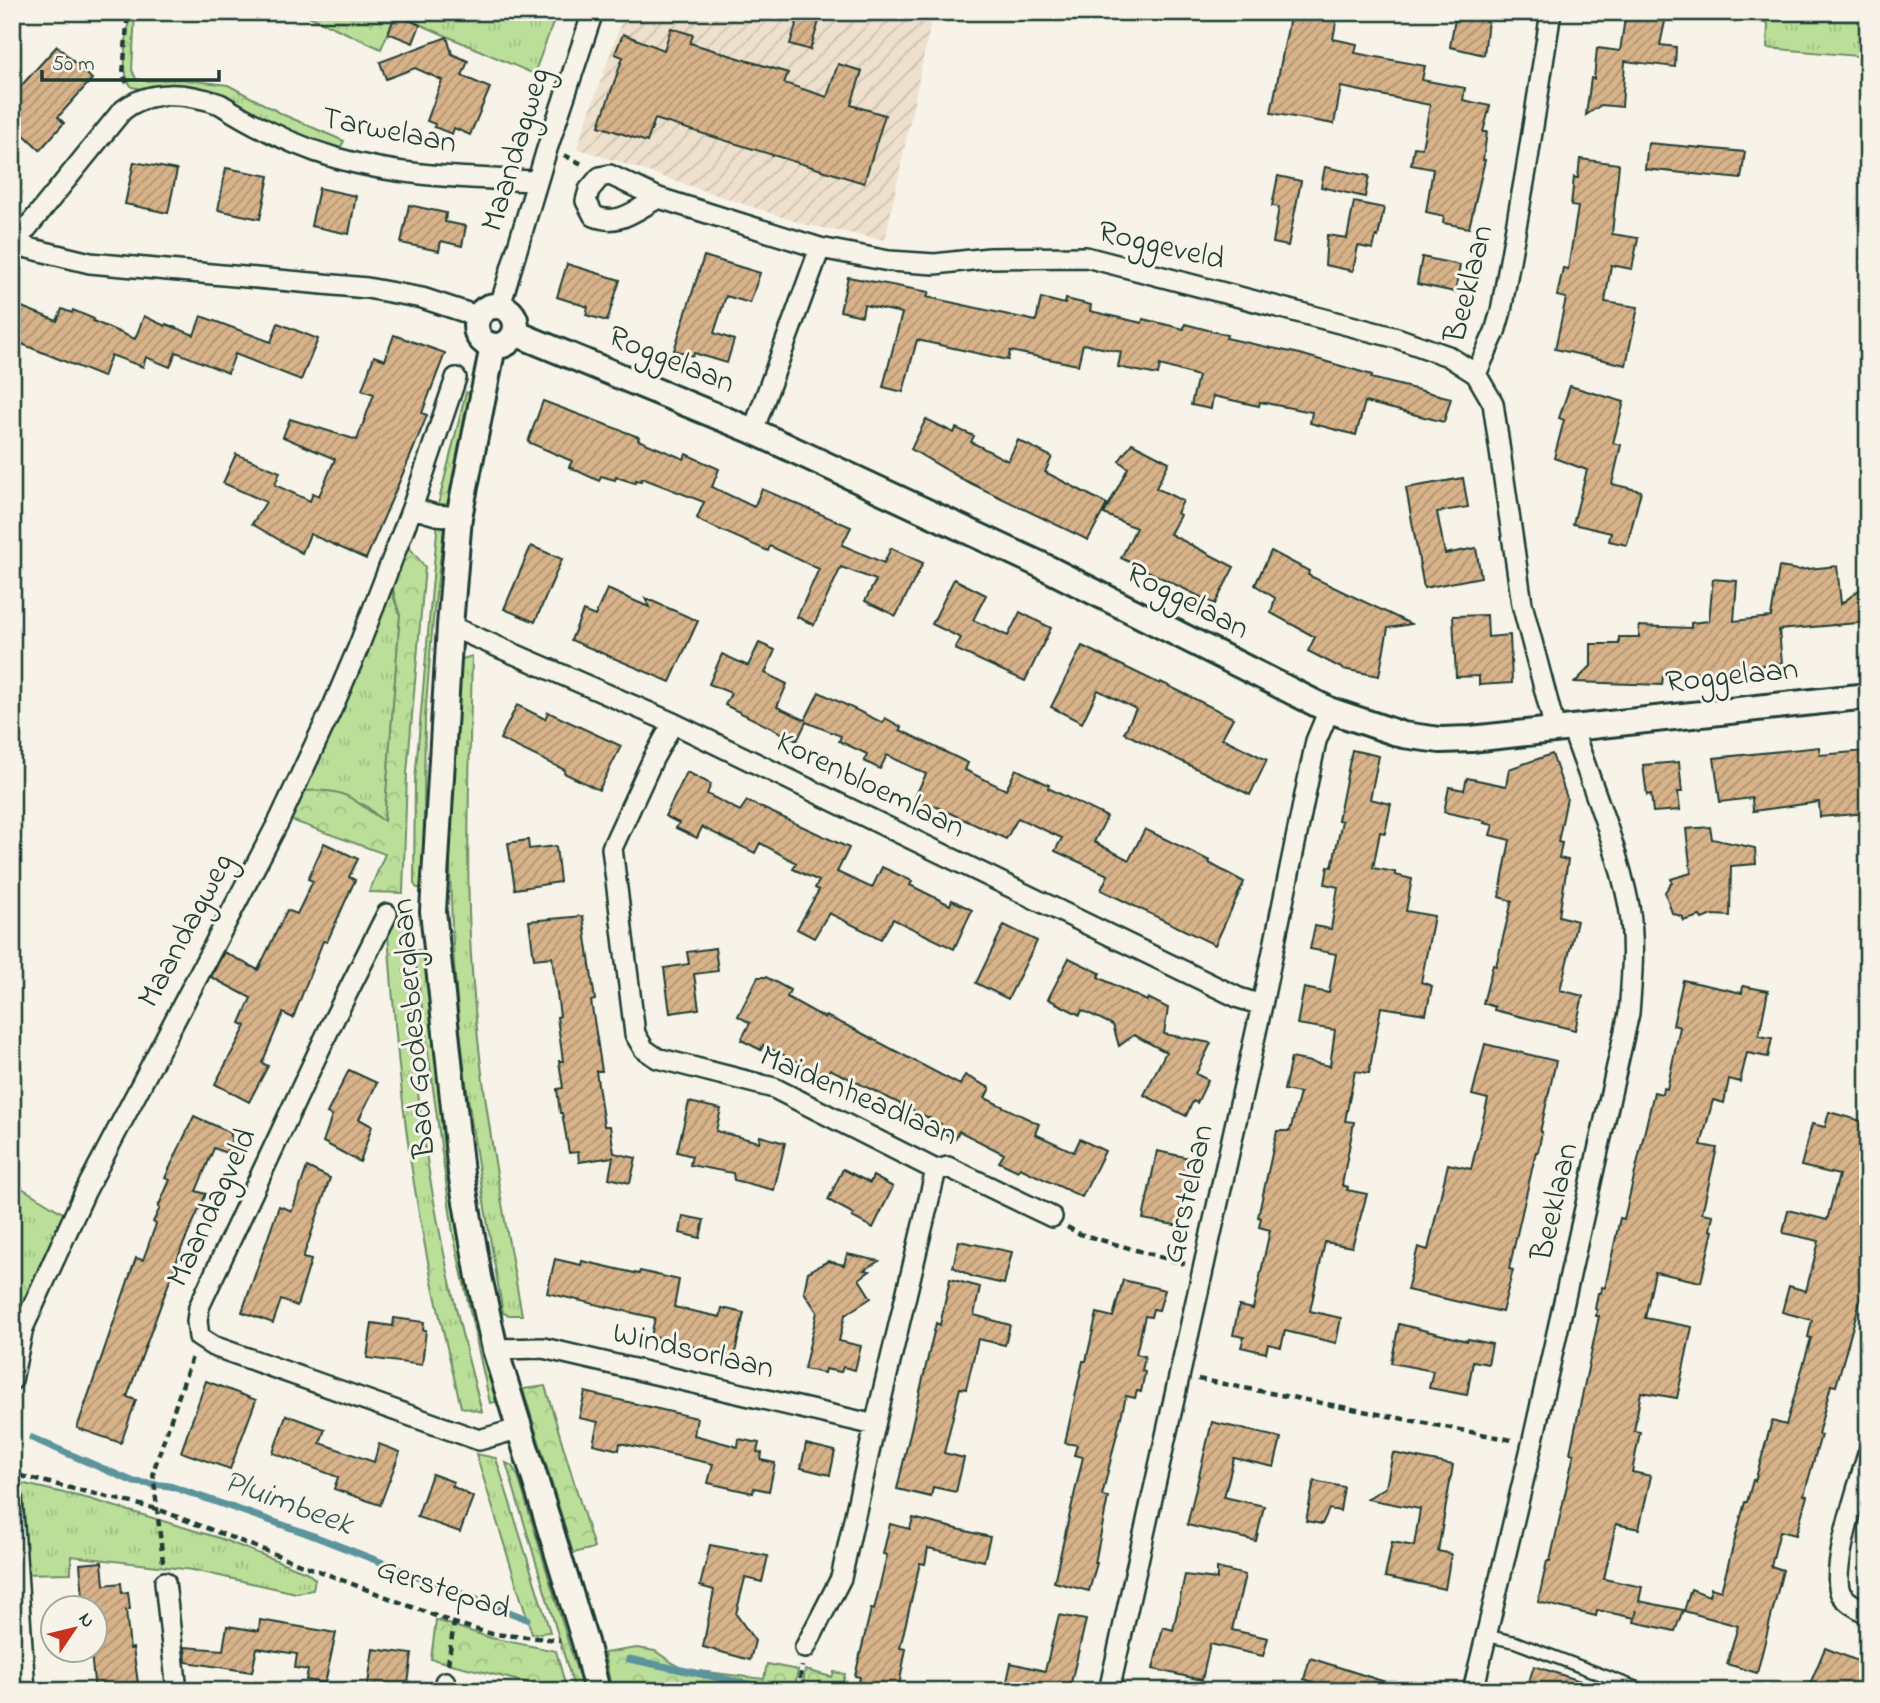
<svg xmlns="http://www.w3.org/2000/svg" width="1880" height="1703" viewBox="0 0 1880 1703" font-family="'Indie Flower',sans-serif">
  <defs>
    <pattern id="industrial-furrows" width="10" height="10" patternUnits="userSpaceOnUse" patternTransform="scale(1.75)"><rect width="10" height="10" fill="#eee0cc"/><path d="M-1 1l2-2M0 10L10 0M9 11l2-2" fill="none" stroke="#ccc1b0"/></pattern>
    <pattern id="grass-tufts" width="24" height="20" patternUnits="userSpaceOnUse" patternTransform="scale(1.75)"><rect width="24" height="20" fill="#bbdf99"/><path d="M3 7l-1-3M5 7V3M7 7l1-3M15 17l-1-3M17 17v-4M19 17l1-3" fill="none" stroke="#a0c084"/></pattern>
    <pattern id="forest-crowns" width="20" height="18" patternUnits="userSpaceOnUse" patternTransform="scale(1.75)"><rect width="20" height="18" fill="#bbdf99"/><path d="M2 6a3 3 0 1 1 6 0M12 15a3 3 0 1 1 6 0" fill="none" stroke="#a0c084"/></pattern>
    <pattern id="building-hatch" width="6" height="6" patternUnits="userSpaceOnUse" patternTransform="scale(1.75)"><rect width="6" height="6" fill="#d8b38a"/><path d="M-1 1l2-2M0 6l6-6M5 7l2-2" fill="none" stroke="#af9372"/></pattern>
  </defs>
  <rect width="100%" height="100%" fill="#f7f3e8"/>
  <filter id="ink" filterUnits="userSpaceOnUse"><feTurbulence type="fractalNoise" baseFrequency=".0143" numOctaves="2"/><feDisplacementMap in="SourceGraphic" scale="14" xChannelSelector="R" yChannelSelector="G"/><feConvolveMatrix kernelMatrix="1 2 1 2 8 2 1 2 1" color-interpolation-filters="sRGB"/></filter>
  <g filter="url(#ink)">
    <path fill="url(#industrial-furrows)" d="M625 12H933L885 240 803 224 577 148Z"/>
    <path fill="url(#grass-tufts)" stroke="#6d8e66" stroke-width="2" d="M130 12H135L132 70 136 79 146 81 180 79 228 85 284 115 344 141 339 150 147 90 132 87C118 72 128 32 130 12Z
      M397 12H557L534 74 396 14Z
      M1725 12H1868V57L1767 48 1768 24Z
      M391 576 393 596 400 615 384 822 365 805 302 791Z
      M472 656C470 765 464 875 473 984 481 1095 502 1205 522 1315H509L503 1313C479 1176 455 1040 451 901 448 826 454 747 456 672L459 660Z
      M396 919H406C409 970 410 1022 416 1073 427 1187 452 1301 482 1412L461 1407C448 1350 433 1293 423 1235 404 1136 395 1034 388 934V923Z
      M12 1182 66 1215 12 1351Z
      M476 1454 496 1458 550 1632 532 1634Z
      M16 1482 90 1499 219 1538 306 1572 315 1579 313 1590 296 1593 193 1570 71 1556V1573L22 1574Z"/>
    <path fill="url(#forest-crowns)" stroke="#6d8e66" stroke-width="2" d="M300 12H370L382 17 385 12H397L381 49Z
      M466 392 471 395 452 511 438 505Z
      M438 520 444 528 433 620 425 717 423 888H417L414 884 415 780Z
      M405 542 425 567 407 773 403 893 369 892 385 854 288 819 302 791C349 788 349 798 384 821L400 615C388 579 391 576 405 542Z
      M414 950H430L457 1232 475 1317 496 1402 490 1403 453 1233Z
      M545 1386 594 1548 573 1553 523 1389Z
      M506 1463 512 1466 518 1476 583 1691H575Z
      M436 1620 491 1638 556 1651 567 1691H549L548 1688 431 1659Z
      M637 1648 655 1651 682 1669 764 1679 767 1664 798 1670 794 1691H612L604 1653Z
      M805 1670 832 1677 834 1672 845 1674 841 1691H802Z"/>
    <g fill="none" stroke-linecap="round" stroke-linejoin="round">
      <path stroke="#5c949e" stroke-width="7" d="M32 1438 134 1482 170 1486 306 1533 527 1619
        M629 1659 782 1691"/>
    </g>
    <path fill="url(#building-hatch)" stroke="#1f3d34" stroke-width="2" d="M800 12H822L810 50 790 44Z
      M1291 12H1338L1333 39 1357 44 1355 53 1425 66 1422 80 1465 88 1463 100 1490 106 1483 132H1487L1483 160H1485L1469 228 1443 223 1444 216 1426 212 1433 169 1411 165 1414 147 1422 148 1430 105 1341 87 1334 124 1271 113Z
      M1456 12H1489L1484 55 1450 47Z
      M1626 12H1667L1660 45 1676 47 1675 67 1625 61 1622 107 1601 105 1586 115 1591 78 1594 79 1597 48 1620 51Z
      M396 14 420 25 413 43 388 33Z
      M671 28 693 35 690 43 788 73 784 83 827 97 838 64 862 71 851 105 885 115 864 183 655 119 647 142 599 126 623 57 615 54 623 34 664 50Z
      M447 37 452 54 468 61 462 76 490 88 470 135 454 128 452 134 434 127 435 124 427 121 442 80 415 68 386 79 380 62Z
      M57 46 92 79 58 117 64 123 40 150 19 130 23 125 12 115V96Z
      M1648 143 1745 152 1741 179 1645 169Z
      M1580 159 1619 164 1612 234 1638 238 1632 269 1611 265 1605 302 1638 307 1626 365 1555 349 1566 298 1557 296 1563 268 1568 269 1578 207 1571 206 1574 177 1578 178Z
      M134 162 177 170 168 213 125 204Z
      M1325 167 1369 176 1365 197 1321 187Z
      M226 168 269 176 260 219 218 210Z
      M1278 176 1301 181 1288 246 1273 243 1279 207 1272 206Z
      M319 188 356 196 349 234 311 226Z
      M1354 202 1384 208 1378 237 1376 236 1373 249 1358 246 1353 271 1325 265 1327 235 1347 238Z
      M409 205 446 213 445 222 466 226 462 246 441 241 439 251 401 243Z
      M704 256 760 273 750 303 726 296 714 333 734 340 727 363 694 353 693 356 674 350Z
      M1422 257 1460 265 1455 292 1417 284Z
      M567 264 620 280 607 321 586 315 588 307 557 297Z
      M848 277 929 292 927 297 1036 321 1041 298 1065 304 1066 299 1091 305 1090 311 1142 323 1143 319 1184 329 1185 324 1227 335 1226 338 1300 354 1372 375 1371 378 1451 398 1444 422 1365 402 1356 435 1310 423 1312 412 1260 402 1259 406 1213 396 1211 409 1191 405 1198 376 1160 365 1158 375 1118 367 1121 352 1083 344 1078 365 1010 351 1008 360 917 340 903 392 883 387 902 313 864 305 862 316 840 311Z
      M12 303 57 321 62 309 72 313 73 310 94 319 93 321 135 339 144 316 165 326 166 324 194 335 201 316 271 342 278 323 318 339 301 380 235 354 228 373 176 352 170 367 146 357 143 367 111 355 103 377 12 340Z
      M394 335 445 353 422 413 427 415 413 450 366 559 310 534 302 553 252 524 266 502 223 483 236 454 280 472 275 485 310 501 313 493 319 496 335 459 283 437 290 419 357 440 374 394 362 390 374 356 385 360Z
      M1570 386 1624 402 1613 443 1621 445 1612 484 1641 491 1627 545 1609 541 1611 533 1573 524 1587 470 1554 458 1564 420 1559 418Z
      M543 401 639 437 638 440 684 459 686 454 719 469 712 487 754 507 762 489 851 527 842 545 884 563 891 548 923 563 896 616 865 601 876 580 841 567 814 625 797 617 819 569 770 546 768 551 702 522 697 518 704 502 642 478 641 481 636 480 635 483 616 477 615 480 601 476 599 481 569 467 572 461 528 442Z
      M926 419 954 433 956 428 974 436 971 442 1008 461 1018 440 1052 457 1045 472 1107 504 1088 540 964 480 911 449Z
      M1132 443 1169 462 1156 488 1183 501 1177 513 1180 515 1170 534 1234 567 1215 604 1121 558 1136 528 1104 514 1128 468 1119 461Z
      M1463 478 1468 507 1437 512 1445 554 1476 548 1481 577 1424 588 1406 488Z
      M531 546 562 559 535 622 504 609Z
      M1271 551 1309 571 1308 575 1411 624 1388 628 1379 676 1343 669 1308 651 1315 637 1271 613 1275 598 1255 585Z
      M1837 566 1841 604 1868 583V622L1779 630 1782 663 1663 676 1662 685 1575 682 1591 666V644H1619V637H1639V626L1691 628V623L1709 621 1713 579 1737 581 1734 621 1771 617 1779 567 1798 570Z
      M954 579 986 595 973 620 1008 636 1020 612 1051 628 1025 681 955 649 961 638 932 624Z
      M607 589 649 607 645 598 698 621 670 682 571 640 583 611 595 616Z
      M1487 615 1488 637 1510 635 1512 683 1479 685V676L1456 677 1453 616Z
      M759 643 775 650 765 673 787 684 777 707 805 720 819 692 883 723 885 718 901 727 900 730 968 763 965 770 1006 790 1016 769 1049 785 1048 788 1107 817 1094 842 1129 860 1145 829 1210 861 1209 863 1244 882 1215 945 1101 890 1108 875 1055 851 1062 838 1018 818 1006 839 915 797 926 774 887 755 880 769 864 761 867 754 839 741 841 736 806 722 797 741 725 705 731 693 709 684 722 654 748 666Z
      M1082 646 1160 684 1161 682 1233 718 1222 738 1267 760 1250 795 1124 733 1136 709 1098 690 1082 723 1051 707Z
      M517 705 545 719 548 712 621 746 599 790 564 773 565 770 500 739Z
      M1819 747 1820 755 1866 751 1868 753V813L1820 817 1819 802 1753 811 1752 798 1720 802 1714 758Z
      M1352 750 1379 756 1370 799 1391 804 1385 833 1380 832 1373 868 1395 872V875L1412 879 1406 911 1434 916 1421 982 1432 986 1426 1014 1381 1007 1369 1073 1355 1071 1345 1121 1354 1122 1342 1185 1348 1187 1347 1190 1367 1194 1352 1247 1325 1242 1310 1311 1341 1318 1336 1343 1285 1331 1281 1347 1268 1344 1266 1353 1241 1347 1244 1337 1233 1335 1239 1306 1253 1309 1270 1230 1259 1227 1261 1218 1258 1217 1277 1131H1290L1300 1093 1284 1090 1291 1058 1330 1066 1335 1030 1297 1024 1304 988 1329 993 1336 954 1310 949 1315 926 1331 929 1338 887 1325 884 1328 866 1332 867 1342 821 1338 820Z
      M1552 754 1567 798 1558 842 1562 843 1559 858 1568 860 1559 916 1577 921 1560 990 1583 996 1575 1030 1494 1010 1495 1007 1483 1003 1493 965 1496 966 1512 901 1499 897 1510 840 1490 835 1493 825 1484 823 1485 821 1444 812 1449 787 1464 790 1467 778 1506 786 1509 769Z
      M1679 762 1682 792H1678L1680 810 1653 812 1651 794 1647 795 1643 765Z
      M687 772 711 784 707 794 740 811 747 801 849 848 837 872 872 888 882 867 912 881 910 885 950 905 952 900 972 910 954 949 893 919 881 939 829 913 814 938 797 929 819 890 815 888 819 881 793 869 796 863 760 843 755 853 702 827 697 838 676 828 679 823 665 816Z
      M1710 827 1712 839 1755 848 1756 864 1731 866 1730 916 1713 915 1702 919 1700 916 1683 921V917L1672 913 1665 892 1672 882 1671 879 1691 873 1686 829Z
      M528 840 529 849 556 846 560 882 515 889 508 843Z
      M324 843 358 859 349 877 355 880 327 942 323 941 293 1018 283 1013 262 1063 268 1066 249 1102 215 1084 246 1026 240 1023 251 998 211 977 224 952 258 970 287 910 297 914 313 881 308 879Z
      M583 916 595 1000 591 1001 602 1071H596L604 1126H610L614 1153 636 1158 630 1183 609 1178 613 1157 579 1162 578 1152 569 1153 562 1113H560L557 1089 563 1088 559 1061H563L557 1017 560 1016 552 957 534 959 529 921Z
      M1004 925 1037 941 1008 999 976 983Z
      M715 948 718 971 694 974 699 1009 670 1013 664 968 689 964 687 952Z
      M1069 958 1100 973 1098 977 1147 1001 1148 998 1168 1008 1164 1034 1211 1043 1196 1074 1208 1080 1197 1103 1193 1101 1186 1116 1144 1095 1166 1052 1134 1035 1119 1046 1113 1025 1082 1010 1080 1015 1048 999Z
      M758 977H766L790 990 787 997 825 1018 826 1016 852 1028 960 1085 965 1075 990 1088 985 1098 1039 1124 1035 1134 1074 1152 1080 1139 1105 1151 1082 1197 1020 1168 1018 1171 999 1162 1004 1154 959 1131 955 1139 938 1130 941 1124 830 1069 826 1076 763 1045 761 1050 741 1040 750 1023 738 1016Z
      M1683 980 1742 993 1743 986 1768 991 1759 1036 1772 1038 1768 1057 1747 1053 1740 1082 1729 1079 1724 1103 1713 1100 1701 1145 1717 1148 1702 1213 1713 1215 1710 1230 1713 1231 1701 1282 1655 1272 1645 1318 1692 1327 1677 1398 1641 1392 1634 1431 1640 1432 1632 1472 1651 1476 1639 1529 1616 1524 1604 1579 1642 1587 1639 1601 1683 1610 1675 1631 1634 1622 1637 1610 1635 1618 1597 1610 1596 1616 1538 1602 1547 1561H1550L1574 1454 1570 1453 1599 1316H1596L1597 1310 1595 1309 1598 1293H1601L1602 1287 1605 1288 1620 1218 1624 1219 1654 1092 1662 1094 1663 1088 1667 1089 1680 1027 1673 1025Z
      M1485 1044 1556 1061 1540 1132H1542L1538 1152H1536L1509 1269 1513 1270 1502 1312 1407 1290 1418 1247 1428 1250 1448 1164 1471 1169 1488 1099 1472 1095Z
      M349 1070 377 1083 359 1119 372 1126 360 1162 323 1142 332 1116 327 1113Z
      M689 1102 721 1109 716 1131 759 1142 760 1136 785 1143 774 1190 734 1180 733 1173 690 1165 692 1156 677 1152Z
      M1829 1112 1868 1123V1273L1836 1386 1831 1385 1818 1434 1821 1435 1804 1495 1807 1496 1796 1535 1780 1531 1771 1566 1783 1570 1757 1673 1727 1664 1738 1626 1684 1611 1691 1589 1709 1596 1711 1588 1721 1591 1745 1502H1747L1753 1480 1755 1481 1772 1421 1786 1425 1811 1338 1808 1337 1812 1320 1782 1312 1789 1286 1806 1291 1819 1241 1783 1233 1788 1210 1827 1220 1839 1175 1801 1166 1812 1124 1825 1127Z
      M194 1116 231 1133V1141L226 1153 214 1148 196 1191 206 1194 182 1247 127 1397 136 1400 121 1443 77 1428 136 1258 143 1260 156 1224 153 1222 160 1208 158 1207 170 1180 165 1178Z
      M1157 1151 1194 1159 1180 1226 1143 1219Z
      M307 1167 330 1178 303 1258 311 1260 297 1306 281 1300 273 1323 242 1312 279 1206 292 1211Z
      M843 1169 870 1183 873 1176 893 1187 873 1228 852 1217 854 1214 828 1200Z
      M683 1216 704 1220 700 1238 680 1233Z
      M959 1241 1012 1252 1004 1284 973 1277 953 1267Z
      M847 1254 879 1261 864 1270 870 1271 859 1279 871 1298 845 1315 839 1341 861 1346 855 1370 843 1367 841 1372 825 1369 824 1373 804 1369 817 1312 804 1292 808 1272 828 1261 844 1265Z
      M555 1259 581 1265 582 1261 639 1274 640 1271 679 1280 674 1307 720 1317 722 1308 744 1313 734 1357 651 1336 655 1318 547 1293Z
      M950 1279 980 1287 974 1315 1010 1325 1005 1345 978 1339 966 1389 960 1388 944 1453 964 1458 956 1492 933 1487 931 1497 897 1489 936 1323 940 1325Z
      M1123 1280 1165 1290 1159 1310 1153 1309 1151 1317 1145 1316 1136 1354 1145 1356 1142 1371 1145 1372 1141 1392 1137 1391 1135 1398 1126 1396 1102 1496 1108 1497 1095 1563H1097L1089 1591 1054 1582 1083 1457 1074 1455 1077 1445 1065 1443 1083 1361H1086L1097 1313 1113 1317Z
      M394 1318 424 1322 423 1330H426L422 1365 367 1358 372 1323 393 1326Z
      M1399 1324 1467 1341 1468 1339 1492 1344 1488 1364 1473 1361 1467 1395 1429 1388 1433 1371 1391 1363Z
      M206 1381 256 1400 230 1469 181 1452Z
      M585 1392 697 1418 694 1435 738 1447 739 1439 759 1443 757 1452 762 1453 761 1460 775 1463 769 1491 754 1488 753 1493 708 1483 713 1464 620 1443 619 1450 593 1444 598 1422 579 1418Z
      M286 1415 325 1429 320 1443 374 1462 379 1444 400 1452 380 1505 334 1489 338 1477 273 1453Z
      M1212 1422 1281 1438 1274 1467 1234 1458 1224 1497 1264 1506 1256 1541 1187 1525Z
      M806 1444 835 1451 830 1475 801 1468Z
      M1393 1453 1453 1465 1438 1551 1451 1554 1445 1589 1385 1577 1392 1542 1414 1546 1420 1509 1367 1499 1386 1487Z
      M432 1474 454 1482 452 1486 473 1497 460 1532 417 1517Z
      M1314 1481 1344 1487 1340 1511 1329 1509 1322 1524 1306 1521Z
      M913 1518 990 1537 984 1561 928 1548 925 1564 920 1563 900 1648 906 1649 898 1691H857L860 1677 855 1676 871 1609 874 1610 887 1555 883 1554 890 1524 910 1529Z
      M710 1545 768 1556 762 1582 745 1578 736 1614 755 1641 750 1660 703 1647 714 1590 700 1586Z
      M102 1562 104 1585 121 1583 122 1593 128 1592 130 1609 126 1610 130 1649 133 1648 138 1683H133L134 1691H95L91 1653H94V1608H84L80 1564Z
      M1217 1568 1245 1575 1232 1630 1268 1638 1263 1656 1210 1644 1202 1680 1153 1669 1163 1627 1173 1630 1185 1575 1217 1579Z
      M1059 1615 1086 1620 1069 1691H1005L1011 1663 1045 1671Z
      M260 1620 336 1633 325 1683 306 1680 308 1670 295 1668 297 1654 257 1648 252 1672 186 1662 185 1647 223 1650 227 1626 259 1631Z
      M1825 1648 1868 1665V1691H1827L1810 1684Z
      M373 1649 412 1654 407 1691H367Z
      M1310 1658 1401 1687 1400 1691H1340L1304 1679Z
      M1534 1666 1599 1687 1598 1691H1526Z"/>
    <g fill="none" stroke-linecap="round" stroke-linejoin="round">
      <defs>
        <path id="service" d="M1488 1636 1515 1642 1645 1691"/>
        <path id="minor" d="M1551 12 1526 171 1501 311 1495 332 1476 374 1493 403 1522 604 1555 729
          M659 198C636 209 620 227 594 216L586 201 589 190 600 177 610 175 659 198 820 248 889 261 935 264 989 258 1086 257 1397 338 1448 356 1476 374
          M12 244 90 263 367 288 422 298 477 316
          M14 244 121 112C148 88 188 93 220 104 255 126 295 146 336 158 401 177 469 178 537 181
          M500 306 547 149 593 12
          M753 431 820 248
          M412 508 436 515 459 517
          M450 626 673 723 1239 998 1262 1005
          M673 723 653 759 612 848 635 1034 644 1049 657 1058 774 1088 936 1170 948 1167 1052 1217
          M387 914 331 1025 199 1307 197 1321 199 1337 213 1346 479 1440 518 1429
          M495 1349 543 1348 875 1425 936 1170
          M12 1380 23 1328 85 1192 280 819 334 704 358 648 412 508 456 378
          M1868 1454C1860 1481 1829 1571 1841 1594 1847 1603 1859 1608 1868 1614
          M12 1496 25 1691
          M165 1582 177 1691
          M805 1648 841 1578 875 1425
          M444 1691 445 1682
          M1109 1691 1262 1005 1316 741 1329 710
          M1473 1691 1532 1444 1629 1013C1632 977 1635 942 1629 906 1617 846 1592 786 1572 728"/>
        <path id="tertiary" d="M476 326a20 20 0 1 1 40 0a20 20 0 1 1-40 0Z
          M515 333 753 431 1039 564 1329 710 1403 735 1440 740 1471 739 1868 696
          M493 346 459 517 450 626 433 911 461 1173 479 1277 495 1349 585 1642 597 1691"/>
      </defs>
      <use href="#service" stroke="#1f3d34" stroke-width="15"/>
      <use href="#minor" stroke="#1f3d34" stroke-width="24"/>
      <use href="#tertiary" stroke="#1f3d34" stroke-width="30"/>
      <path stroke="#1f3d34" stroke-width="4.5" stroke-dasharray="7 5" stroke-linecap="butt" d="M127 83 123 75 128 12
        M564 155 584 165
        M1067 1227 1080 1234 1185 1264
        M1198 1379 1512 1440
        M21 1476 157 1509 454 1623 492 1634 560 1640
        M163 1562 153 1472 193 1354
        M448 1664 454 1623
        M798 1691 802 1666"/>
      <use href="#service" stroke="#f7f3e8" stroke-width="10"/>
      <use href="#minor" stroke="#f7f3e8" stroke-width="19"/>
      <use href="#tertiary" stroke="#f7f3e8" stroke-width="24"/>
    </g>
  </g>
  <g text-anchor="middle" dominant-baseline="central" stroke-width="6" stroke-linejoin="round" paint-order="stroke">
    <g font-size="32" fill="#1f3d34" stroke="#f7f3e8">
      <text transform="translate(389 132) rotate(11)">Tarwelaan</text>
      <text transform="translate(517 150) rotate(-73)">Maandagweg</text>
      <text transform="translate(1161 247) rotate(13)">Roggeveld</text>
      <text transform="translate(1470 284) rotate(-76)">Beeklaan</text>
      <text transform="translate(671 361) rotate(22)">Roggelaan</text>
      <text transform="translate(1187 602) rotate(27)">Roggelaan</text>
      <text transform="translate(1732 677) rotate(-6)">Roggelaan</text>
      <text transform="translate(870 786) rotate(26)">Korenbloemlaan</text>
      <text transform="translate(187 931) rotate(-62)">Maandagweg</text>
      <text transform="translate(415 1028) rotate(-95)">Bad Godesberglaan</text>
      <text transform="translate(858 1097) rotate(23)">Maidenheadlaan</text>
      <text transform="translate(1189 1194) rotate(-77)">Gerstelaan</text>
      <text transform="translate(1556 1202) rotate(-77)">Beeklaan</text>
      <text transform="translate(213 1208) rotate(-65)">Maandagveld</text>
      <text transform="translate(693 1352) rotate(13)">Windsorlaan</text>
      <text transform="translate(443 1590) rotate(18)">Gerstepad</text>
    </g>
    <g font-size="33" font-style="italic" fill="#335a57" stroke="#f7f3e8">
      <text transform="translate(288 1504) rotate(20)">Pluimbeek</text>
    </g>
  </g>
  <rect width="1880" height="1703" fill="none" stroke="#f7f3e8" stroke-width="42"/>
  <rect x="21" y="21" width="1838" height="1661" fill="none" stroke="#1f3d34" stroke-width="2.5" filter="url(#ink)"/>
  <g transform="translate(74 1629) rotate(55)"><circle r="33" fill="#f7f3e8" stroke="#a1aaa0" stroke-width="2"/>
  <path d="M0-5L12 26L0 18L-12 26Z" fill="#c8321e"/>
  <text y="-10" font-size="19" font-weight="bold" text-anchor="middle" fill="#1f3d34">N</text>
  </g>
  <path d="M42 70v10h177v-10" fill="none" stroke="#1f3d34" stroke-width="3.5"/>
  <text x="52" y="70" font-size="21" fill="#1f3d34" stroke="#f7f3e8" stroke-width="5" paint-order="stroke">50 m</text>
</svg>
